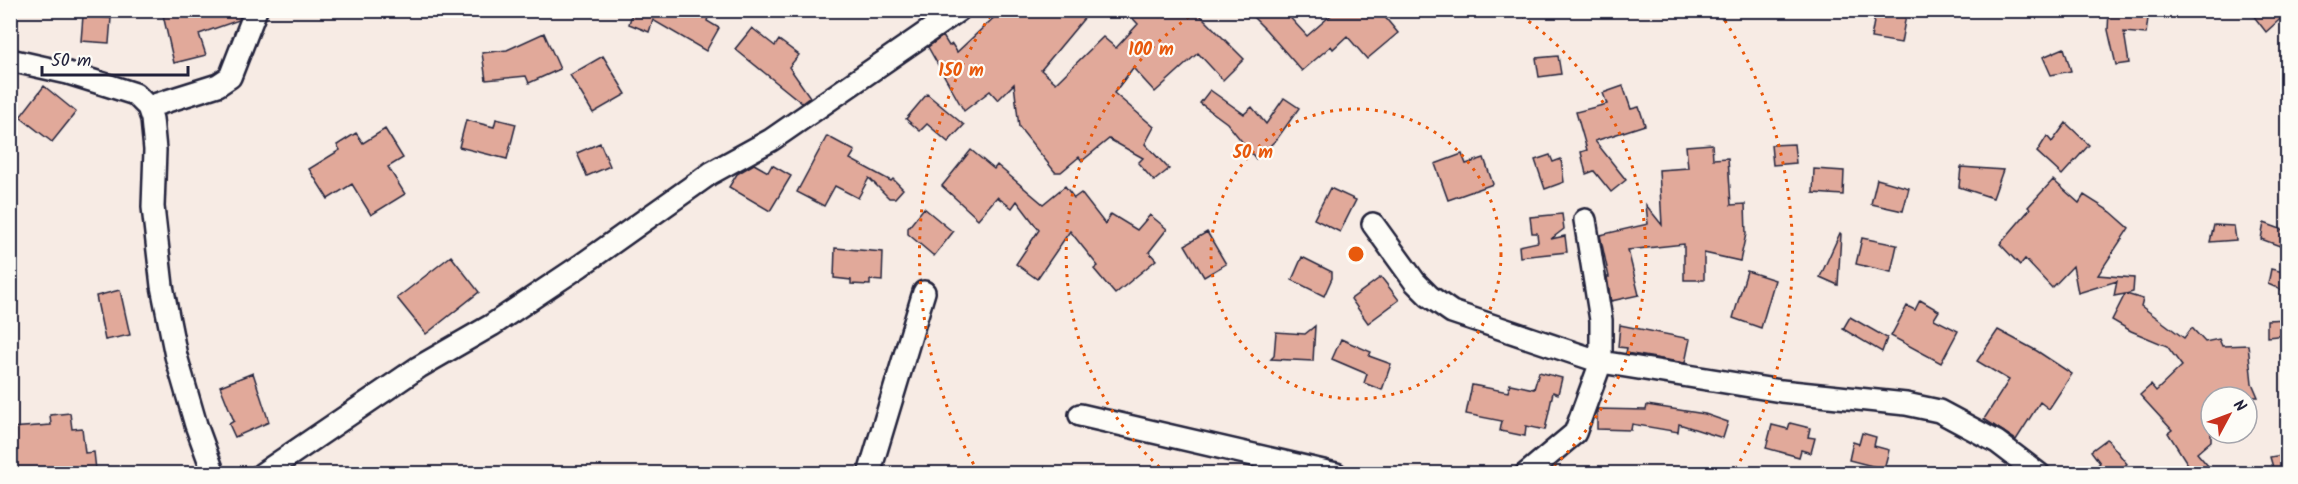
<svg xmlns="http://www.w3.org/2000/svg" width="2298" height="484" viewBox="0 0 2298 484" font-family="Kalam,sans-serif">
  <rect width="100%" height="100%" fill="#f7ebe4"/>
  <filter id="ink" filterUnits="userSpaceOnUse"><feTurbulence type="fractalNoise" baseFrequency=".0167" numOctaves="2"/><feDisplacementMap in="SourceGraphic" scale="12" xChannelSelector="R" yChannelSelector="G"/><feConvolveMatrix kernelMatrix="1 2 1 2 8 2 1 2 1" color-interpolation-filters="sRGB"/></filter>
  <g filter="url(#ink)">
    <path fill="#e1a99a" stroke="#22223b" stroke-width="1.5" d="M183 10H242L239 20 199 34 206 55 174 63 163 15Z
      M633 10H710L707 21 719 28 706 51 653 20 649 32 629 24Z
      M1002 10H1091L1041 70 1056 83 1103 37 1116 48 1138 24 1125 10H1153L1160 17 1167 10H1195L1244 59 1223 80 1198 53 1155 92 1133 68 1114 93 1154 127 1145 144 1169 169 1154 181 1138 163 1143 158 1109 139 1082 161 1079 157 1061 172H1055L1019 127 1014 84 998 100 990 91 964 111 928 47 943 36 949 46 952 44 957 52Z
      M1246 10H1274L1281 16 1285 12 1307 36 1337 10H1379L1398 33 1367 59 1347 36 1333 49 1331 46 1302 71 1266 30Z
      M1876 10 1906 15 1901 43 1871 38Z
      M2109 10H2149L2146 34 2124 32 2129 63 2116 65 2108 30Z
      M2249 10H2288V12L2266 32Z
      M83 16 111 18 109 43 81 41Z
      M752 28 775 46 779 40 799 55 789 67 810 97 802 103 735 49Z
      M544 33 560 69 529 83 526 76 486 80 482 53 507 50Z
      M2064 48 2071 71 2051 75 2043 57Z
      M603 56 626 94 593 113 570 75Z
      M1558 56 1561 74 1539 77 1536 58Z
      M44 86 76 112 52 142 20 117Z
      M1623 86 1631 109 1639 107 1645 125 1595 141 1626 180 1611 192 1594 171 1586 174 1581 152 1587 150 1576 112 1607 104 1603 93Z
      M1210 90 1244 114 1252 107 1266 124 1284 98 1299 108 1277 139 1256 159 1227 123 1200 103Z
      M927 94 964 125 948 142 927 124 920 131 906 119Z
      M496 119 516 124 507 159 459 147 466 120 494 127Z
      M2066 123 2089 145 2062 175 2037 152 2047 136 2052 142Z
      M385 129 403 158 388 167 405 194 371 215 352 184 328 199 309 169 340 150 337 145 356 133 363 143Z
      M827 136 855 151 850 159 891 181 893 179 903 189 895 198H889L869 178 858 198 835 186 824 206 797 192Z
      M600 143 610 166 587 176 577 153Z
      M1712 144 1713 159 1728 158 1731 205 1745 204 1746 234 1740 261 1704 253V280H1684V244L1628 250 1639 295 1611 301 1607 277H1609L1600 235 1648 224 1646 205 1662 225 1659 170 1688 168 1686 146Z
      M1794 144 1796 163 1773 165 1771 145Z
      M971 150 994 169 997 165 1043 204 1065 186 1074 198 1081 193 1105 224 1111 214 1137 230 1150 215 1167 229 1149 252 1156 260 1115 294 1094 269 1098 266 1070 231 1037 279 1016 264 1039 230 1017 201 1012 208 997 197 978 219 942 186Z
      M1462 154 1466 164 1484 158 1493 184 1448 200 1435 164Z
      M1550 155 1553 162 1561 159 1564 182 1545 189 1535 160Z
      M754 164 768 172 772 165 791 176 770 211 729 187 737 174Z
      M1961 167 2003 170 1993 198 1959 187Z
      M1814 169 1844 171 1843 195 1813 193Z
      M1877 179 1909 188 1903 211 1871 204Z
      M2053 180 2079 203 2084 195 2111 212 2129 228 2098 275 2134 278 2133 292 2126 294 2143 299 2141 306 2184 338 2192 328 2205 342 2219 339 2222 346 2248 345 2252 383 2258 397H2211V441L2197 453 2215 474H2194L2168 433 2172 430 2140 395 2151 385 2156 391 2182 366 2167 346 2131 331 2112 320 2125 294 2114 296 2117 281 2078 293 2073 266 2052 288 2025 259 2020 265 2000 244 2030 209 2028 207Z
      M1330 188 1356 200 1340 232 1314 219Z
      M924 208 953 232 934 256 908 234V228Z
      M1562 214 1564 229 1551 239 1565 236 1567 252 1520 257 1519 246 1538 242 1537 233H1532L1530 217Z
      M2264 223 2286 231 2280 246 2261 239Z
      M2214 225 2234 226 2236 240 2210 242Z
      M1207 232 1226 264 1204 277 1185 245Z
      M1840 233 1841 234 1838 285 1820 277Z
      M1862 238 1897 245 1891 272 1856 264Z
      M835 248 883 252 882 281 870 280V285L851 284V280L834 278Z
      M451 256 479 292 426 334 397 298Z
      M1302 257 1332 272V278L1324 296 1292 280Z
      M2271 269 2288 273 2286 292 2268 284Z
      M1747 271 1775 280 1761 328 1733 318Z
      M1381 277 1399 300 1368 323 1351 299Z
      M120 290 130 335 105 340 96 296Z
      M1920 300 1939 311 1934 319 1958 331 1941 363 1891 336 1907 306 1915 310Z
      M1850 317 1887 338 1882 352 1843 329Z
      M2288 319V335L2267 337V320Z
      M1620 325 1690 339 1685 363 1626 353 1627 348 1618 347Z
      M1315 326 1313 361 1271 359 1274 356 1276 332 1305 334Z
      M1998 330 2037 351 2072 374 2049 409 2040 402 2016 440 1984 419 2009 380 1977 361Z
      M1341 339 1371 352 1369 356 1391 364 1382 390 1364 383 1367 374 1332 359Z
      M1539 372 1562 378 1558 394 1553 392 1545 430 1526 426 1525 436 1500 431 1502 421 1466 414 1472 385 1508 392 1510 384 1534 389Z
      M253 373 269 422 235 437 229 424 234 421 220 386Z
      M1647 405 1705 414 1728 422 1723 438 1679 424 1678 432 1632 424 1631 430 1597 429V409L1646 410Z
      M70 413 72 429 82 428 85 453 94 452 96 470 66 474H10V428L51 425 50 415Z
      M1790 423 1810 428 1808 437 1815 438 1811 453 1801 450 1799 457 1766 448 1772 425 1788 429Z
      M1862 433 1876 437 1874 446 1889 450 1884 469 1849 460 1853 442 1859 444Z
      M2107 439 2127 464 2115 474H2087L2100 463 2091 451Z
      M2288 454V474H2275L2270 457Z"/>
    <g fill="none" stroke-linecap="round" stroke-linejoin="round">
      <defs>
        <path id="street" d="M10 60 68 73 110 86 135 94 148 107 152 119 155 150 153 207 162 286 176 356 196 425 214 474
          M148 107 218 85 230 77 256 10
          M1373 224 1415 282 1429 296 1452 312 1601 362 1781 391 1906 404 1939 411 1997 442 2039 474
          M1080 415 1336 474
          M262 474 419 367 492 325 580 266 711 173 771 140 959 10
          M869 474 924 292
          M1526 474 1575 433 1601 362V320L1585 220"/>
      </defs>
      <use href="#street" stroke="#22223b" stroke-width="26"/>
      <use href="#street" stroke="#fdfcf7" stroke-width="21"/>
    </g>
  </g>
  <g fill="none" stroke="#e8590c" stroke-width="3" stroke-dasharray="3 6">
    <circle cx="1356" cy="254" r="145"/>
    <path d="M1166 473A290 290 0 0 1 1198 11M1514 11A290 290 0 0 1 1546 473"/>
    <path d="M978 472A436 436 0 0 1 992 13M1720 13A436 436 0 0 1 1734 472"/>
  </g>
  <circle cx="1356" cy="254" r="9" fill="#e8590c" stroke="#fdfcf7" stroke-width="3"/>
  <g font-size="18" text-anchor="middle" font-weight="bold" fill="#e8590c" stroke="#fdfcf7" stroke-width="4.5" stroke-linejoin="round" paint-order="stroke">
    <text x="1151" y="55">100 m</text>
    <text x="961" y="76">150 m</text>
    <text x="1253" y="158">50 m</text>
  </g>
  <rect width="2298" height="484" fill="none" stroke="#fdfcf7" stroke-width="36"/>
  <rect x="18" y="18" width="2262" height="448" fill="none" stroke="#22223b" stroke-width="2" filter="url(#ink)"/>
  <g transform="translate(2229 415) rotate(49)"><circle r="28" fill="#fdfcf7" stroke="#a5a5ac" stroke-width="1.5"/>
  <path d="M0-4.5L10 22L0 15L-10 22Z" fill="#c8321e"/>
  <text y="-9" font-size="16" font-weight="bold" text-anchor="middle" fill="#22223b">N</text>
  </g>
  <path d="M42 66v9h146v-9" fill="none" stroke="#22223b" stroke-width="3"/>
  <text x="51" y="66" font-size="18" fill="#22223b" stroke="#fdfcf7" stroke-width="4.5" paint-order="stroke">50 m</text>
</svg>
